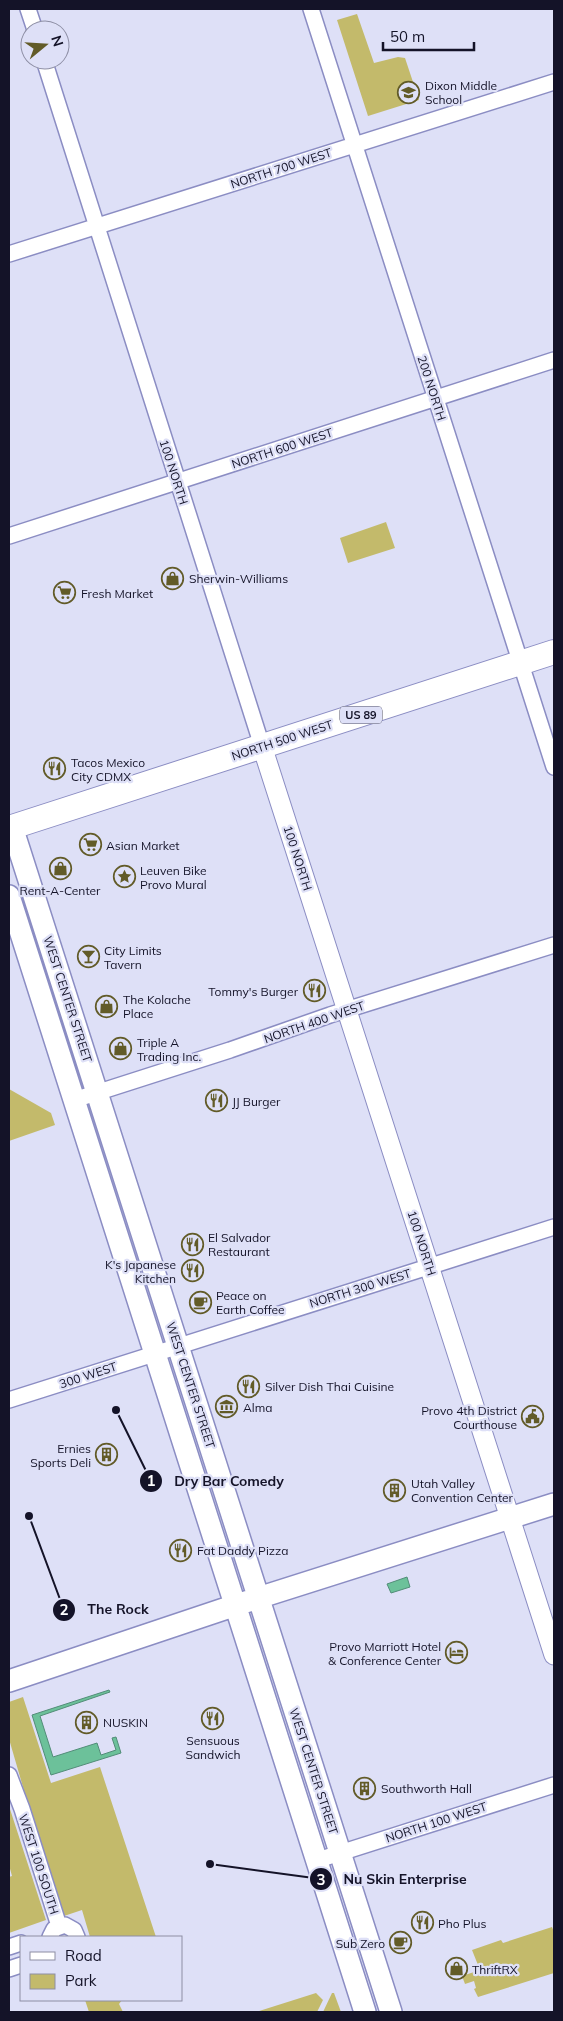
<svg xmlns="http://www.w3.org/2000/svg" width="563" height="2021" viewBox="0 0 563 2021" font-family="Mulish,sans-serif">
  <rect width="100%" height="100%" fill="#dee0f7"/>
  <path fill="#c3ba6b" d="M357 14 374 63 398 57 405 58 419 100 368 116 337 20Z
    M386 522 395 548 348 563 340 538Z
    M9 1089 51 1113 55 1125 9 1141Z
    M23 1697 51 1783 100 1767 156 1937H90L82 1910 64 1916 44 1859 9 1739V1702Z
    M9 1806 46 1920 9 1933V1877L12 1876 9 1865Z
    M552 1927 554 1932V1973L478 1997 474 1989 476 1988 474 1981 465 1984 462 1976 480 1970 472 1950 501 1940 503 1943Z
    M316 1993 323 2000 317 2012H256Z
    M332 1993H334L341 2012H323Z
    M85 2000H122L119 2004 123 2012H89Z"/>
  <path fill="#6cc19a" stroke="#528d78" d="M407 1577 410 1587 391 1593 387 1584Z
    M109 1690 110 1692 40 1716 53 1757 97 1743 101 1755 116 1750 112 1738 116 1737 121 1753 51 1775 32 1715Z"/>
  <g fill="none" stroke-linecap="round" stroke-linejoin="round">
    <defs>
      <path id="minor" d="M28 9 35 30
        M311 9 554 767
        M44 60 262 746
        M9 254 554 82
        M9 536 554 360
        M74 1100 230 1050 330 1015 554 945
        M9 1400 554 1227
        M9 1775 22 1809 59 1926
        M318 1860 554 1785
        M50 1937 54 1929 65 1925 74 1930 77 1937
        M9 1947 21 1943
        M9 1969 21 1965"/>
      <path id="tertiary" d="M262 746 554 1655"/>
      <path id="secondary" d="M12 827 391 2012
        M9 896 365 2012
        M9 1681 236 1605 554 1504"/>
      <path id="primary" d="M9 828 554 652"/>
    </defs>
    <use href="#minor" stroke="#8b8dc3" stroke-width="18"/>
    <use href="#tertiary" stroke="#8b8dc3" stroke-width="21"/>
    <use href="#secondary" stroke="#8b8dc3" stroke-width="24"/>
    <use href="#primary" stroke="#8b8dc3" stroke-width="26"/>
    <use href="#minor" stroke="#fff" stroke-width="15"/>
    <use href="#tertiary" stroke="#fff" stroke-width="19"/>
    <use href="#secondary" stroke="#fff" stroke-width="21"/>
    <use href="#primary" stroke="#fff" stroke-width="24"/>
  </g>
  <defs>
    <symbol id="school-ring" viewBox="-11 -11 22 22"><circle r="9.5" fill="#dee0f7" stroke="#625b28" stroke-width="1.5"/><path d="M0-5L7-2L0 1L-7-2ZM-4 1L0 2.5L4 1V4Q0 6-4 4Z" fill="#625b28"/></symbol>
    <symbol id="shop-ring" viewBox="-11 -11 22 22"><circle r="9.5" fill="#dee0f7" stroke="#625b28" stroke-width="1.5"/><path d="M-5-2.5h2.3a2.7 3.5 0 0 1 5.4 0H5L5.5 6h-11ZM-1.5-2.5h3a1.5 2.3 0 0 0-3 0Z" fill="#625b28"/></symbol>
    <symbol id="supermarket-ring" viewBox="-11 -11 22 22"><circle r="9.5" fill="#dee0f7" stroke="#625b28" stroke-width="1.5"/><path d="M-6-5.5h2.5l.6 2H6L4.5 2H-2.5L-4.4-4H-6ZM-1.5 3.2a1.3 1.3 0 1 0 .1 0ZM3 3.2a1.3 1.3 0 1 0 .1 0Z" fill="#625b28"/></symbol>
    <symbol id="restaurant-ring" viewBox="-11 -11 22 22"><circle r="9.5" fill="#dee0f7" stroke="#625b28" stroke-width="1.5"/><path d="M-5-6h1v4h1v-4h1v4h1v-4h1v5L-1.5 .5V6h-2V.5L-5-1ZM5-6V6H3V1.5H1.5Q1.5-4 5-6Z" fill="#625b28"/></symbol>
    <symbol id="sight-ring" viewBox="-11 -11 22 22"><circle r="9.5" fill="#dee0f7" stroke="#625b28" stroke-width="1.5"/><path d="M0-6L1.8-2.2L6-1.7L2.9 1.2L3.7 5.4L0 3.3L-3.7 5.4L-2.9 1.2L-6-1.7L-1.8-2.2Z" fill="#625b28"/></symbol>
    <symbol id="bar-ring" viewBox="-11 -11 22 22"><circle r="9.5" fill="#dee0f7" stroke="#625b28" stroke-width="1.5"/><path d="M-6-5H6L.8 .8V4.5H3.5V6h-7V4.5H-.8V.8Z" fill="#625b28"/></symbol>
    <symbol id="cafe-ring" viewBox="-11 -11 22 22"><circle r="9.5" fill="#dee0f7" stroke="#625b28" stroke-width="1.5"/><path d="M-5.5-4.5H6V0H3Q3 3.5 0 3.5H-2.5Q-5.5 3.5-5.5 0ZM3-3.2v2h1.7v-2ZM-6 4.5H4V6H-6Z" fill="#625b28"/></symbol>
    <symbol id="museum-ring" viewBox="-11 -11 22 22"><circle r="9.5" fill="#dee0f7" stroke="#625b28" stroke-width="1.5"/><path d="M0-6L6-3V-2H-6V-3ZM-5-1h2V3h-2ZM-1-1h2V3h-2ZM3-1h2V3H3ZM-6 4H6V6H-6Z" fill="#625b28"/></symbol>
    <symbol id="civic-ring" viewBox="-11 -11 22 22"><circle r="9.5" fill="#dee0f7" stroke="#625b28" stroke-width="1.5"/><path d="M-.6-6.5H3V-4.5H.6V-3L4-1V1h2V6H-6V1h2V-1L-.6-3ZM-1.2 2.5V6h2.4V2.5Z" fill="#625b28"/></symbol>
    <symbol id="building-ring" viewBox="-11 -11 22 22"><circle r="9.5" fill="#dee0f7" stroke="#625b28" stroke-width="1.5"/><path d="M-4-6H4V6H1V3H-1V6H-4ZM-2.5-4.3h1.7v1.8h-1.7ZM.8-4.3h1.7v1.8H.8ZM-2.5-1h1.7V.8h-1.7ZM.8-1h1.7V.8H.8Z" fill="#625b28"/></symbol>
    <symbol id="hotel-ring" viewBox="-11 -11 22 22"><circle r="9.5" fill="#dee0f7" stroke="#625b28" stroke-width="1.5"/><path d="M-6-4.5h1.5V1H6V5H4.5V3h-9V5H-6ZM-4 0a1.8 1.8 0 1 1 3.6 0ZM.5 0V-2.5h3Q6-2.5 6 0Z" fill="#625b28"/></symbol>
  </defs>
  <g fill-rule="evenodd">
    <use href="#school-ring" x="396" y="80" width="25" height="25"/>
    <use href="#shop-ring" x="160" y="566" width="25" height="25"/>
    <use href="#supermarket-ring" x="52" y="580" width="25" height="25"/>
    <use href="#restaurant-ring" x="42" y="756" width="25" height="25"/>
    <use href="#supermarket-ring" x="78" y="832" width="25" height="25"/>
    <use href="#shop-ring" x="48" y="856" width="25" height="25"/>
    <use href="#sight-ring" x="112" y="864" width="25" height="25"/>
    <use href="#bar-ring" x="76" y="944" width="25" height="25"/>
    <use href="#restaurant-ring" x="302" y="978" width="25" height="25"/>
    <use href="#shop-ring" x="94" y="994" width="25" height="25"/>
    <use href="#shop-ring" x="108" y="1036" width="25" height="25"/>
    <use href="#restaurant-ring" x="204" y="1088" width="25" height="25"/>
    <use href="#restaurant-ring" x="180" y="1232" width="25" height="25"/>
    <use href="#restaurant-ring" x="180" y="1258" width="25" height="25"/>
    <use href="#cafe-ring" x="188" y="1290" width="25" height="25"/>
    <use href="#restaurant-ring" x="236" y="1374" width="25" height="25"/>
    <use href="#museum-ring" x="214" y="1394" width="25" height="25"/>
    <use href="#civic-ring" x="520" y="1404" width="25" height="25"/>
    <use href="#building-ring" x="94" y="1442" width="25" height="25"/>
    <use href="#building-ring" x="382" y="1478" width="25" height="25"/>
    <use href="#restaurant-ring" x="168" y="1538" width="25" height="25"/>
    <use href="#hotel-ring" x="444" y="1640" width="25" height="25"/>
    <use href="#restaurant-ring" x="200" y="1706" width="25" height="25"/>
    <use href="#building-ring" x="74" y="1710" width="25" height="25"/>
    <use href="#building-ring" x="352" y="1776" width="25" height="25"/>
    <use href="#restaurant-ring" x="410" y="1910" width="25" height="25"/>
    <use href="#cafe-ring" x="388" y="1930" width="25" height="25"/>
    <use href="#shop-ring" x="444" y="1956" width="25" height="25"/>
  </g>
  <g text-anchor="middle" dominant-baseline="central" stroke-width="4.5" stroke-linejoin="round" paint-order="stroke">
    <rect fill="#dee0f7" stroke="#515066" stroke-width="1" x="340" y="706.5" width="42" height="17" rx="4"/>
    <g font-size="11" font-weight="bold" fill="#141328">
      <text x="361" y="715">US 89</text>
    </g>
    <g font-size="12" fill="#141328" stroke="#dee0f7" text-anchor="start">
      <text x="425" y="85">Dixon Middle<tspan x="425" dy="14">School</tspan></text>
      <text x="189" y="578">Sherwin-Williams</text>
      <text x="81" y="593">Fresh Market</text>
      <text x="71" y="762">Tacos Mexico<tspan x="71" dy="14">City CDMX</tspan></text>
      <text x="106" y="845">Asian Market</text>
      <text x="140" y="870">Leuven Bike<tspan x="140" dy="14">Provo Mural</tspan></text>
      <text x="60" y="890" text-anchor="middle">Rent-A-Center</text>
      <text x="104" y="950">City Limits<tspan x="104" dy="14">Tavern</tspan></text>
      <text x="298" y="991" text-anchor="end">Tommy's Burger</text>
      <text x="123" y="999">The Kolache<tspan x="123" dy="14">Place</tspan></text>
      <text x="137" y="1042">Triple A<tspan x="137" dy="14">Trading Inc.</tspan></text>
      <text x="232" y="1101">JJ Burger</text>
      <text x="208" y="1237">El Salvador<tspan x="208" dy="14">Restaurant</tspan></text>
      <text x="176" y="1264" text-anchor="end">K's Japanese<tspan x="176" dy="14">Kitchen</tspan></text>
      <text x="216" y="1295">Peace on<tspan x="216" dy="14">Earth Coffee</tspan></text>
      <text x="265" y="1386">Silver Dish Thai Cuisine</text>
      <text x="243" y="1407">Alma</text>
      <text x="517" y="1410" text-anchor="end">Provo 4th District<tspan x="517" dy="14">Courthouse</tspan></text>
      <text x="91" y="1448" text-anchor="end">Ernies<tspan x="91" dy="14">Sports Deli</tspan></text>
      <text x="411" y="1483">Utah Valley<tspan x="411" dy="14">Convention Center</tspan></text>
      <text x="197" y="1550">Fat Daddy Pizza</text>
      <text x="441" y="1646" text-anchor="end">Provo Marriott Hotel<tspan x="441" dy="14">&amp; Conference Center</tspan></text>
      <text x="103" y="1722">NUSKIN</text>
      <text x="213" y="1740" text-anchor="middle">Sensuous<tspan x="213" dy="14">Sandwich</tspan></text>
      <text x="381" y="1788">Southworth Hall</text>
      <text x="438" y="1923">Pho Plus</text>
      <text x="385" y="1943" text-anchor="end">Sub Zero</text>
      <text x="472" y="1969">ThriftRX</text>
    </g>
    <g font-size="12" fill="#141328" stroke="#dee0f7">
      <text transform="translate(281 168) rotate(-18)">NORTH 700 WEST</text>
      <text transform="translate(432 388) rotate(72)">200 NORTH</text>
      <text transform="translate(282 448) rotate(-18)">NORTH 600 WEST</text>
      <text transform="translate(174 472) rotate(72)">100 NORTH</text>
      <text transform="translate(282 740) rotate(-18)">NORTH 500 WEST</text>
      <text transform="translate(298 858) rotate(72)">100 NORTH</text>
      <text transform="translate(68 999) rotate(72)">WEST CENTER STREET</text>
      <text transform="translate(314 1022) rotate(-19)">NORTH 400 WEST</text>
      <text transform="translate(422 1243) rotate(72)">100 NORTH</text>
      <text transform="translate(360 1288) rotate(-17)">NORTH 300 WEST</text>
      <text transform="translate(88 1375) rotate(-18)">300 WEST</text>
      <text transform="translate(191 1385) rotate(72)">WEST CENTER STREET</text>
      <text transform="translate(314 1771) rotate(72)">WEST CENTER STREET</text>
      <text transform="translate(436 1822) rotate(-18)">NORTH 100 WEST</text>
      <text transform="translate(39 1864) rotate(72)">WEST 100 SOUTH</text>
    </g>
  </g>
  <path fill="none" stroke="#141328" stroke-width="2" d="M116 1410L151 1481M29 1516L64 1610M210 1864L321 1879"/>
  <g fill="#141328" stroke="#dee0f7" stroke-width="2">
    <circle cx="116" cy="1410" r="5"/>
    <circle cx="29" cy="1516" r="5"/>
    <circle cx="210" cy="1864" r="5"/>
    <circle cx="151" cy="1481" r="12"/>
    <circle cx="64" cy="1610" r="12"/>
    <circle cx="321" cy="1879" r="12"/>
  </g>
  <g font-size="15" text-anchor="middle" font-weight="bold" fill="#fff">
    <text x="151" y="1486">1</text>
    <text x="64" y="1615">2</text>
    <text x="321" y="1885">3</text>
  </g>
  <g font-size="14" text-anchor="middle" font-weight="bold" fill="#141328" stroke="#dee0f7" stroke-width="4.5" stroke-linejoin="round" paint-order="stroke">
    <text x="229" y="1486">Dry Bar Comedy</text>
    <text x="118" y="1614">The Rock</text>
    <text x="405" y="1884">Nu Skin Enterprise</text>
  </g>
  <rect width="563" height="2021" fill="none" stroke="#141328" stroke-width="20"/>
  <rect x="20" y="1936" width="162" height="65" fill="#dee0f7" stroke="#8d8ea4"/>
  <rect x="30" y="1952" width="25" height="8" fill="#ffffff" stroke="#8d8ea4"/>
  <text x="65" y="1961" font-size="15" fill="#141328">Road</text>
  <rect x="30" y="1974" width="25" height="15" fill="#c3ba6b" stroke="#8d8ea4"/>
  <text x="65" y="1986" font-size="15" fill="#141328">Park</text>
  <g transform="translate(45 45) rotate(72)"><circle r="24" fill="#dee0f7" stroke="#8d8ea4"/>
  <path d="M0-4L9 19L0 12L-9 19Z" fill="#625b28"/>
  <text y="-8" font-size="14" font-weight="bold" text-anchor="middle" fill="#141328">N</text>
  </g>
  <path d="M383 42v8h91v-8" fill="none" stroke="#141328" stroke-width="2.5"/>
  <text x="390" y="42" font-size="15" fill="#141328" stroke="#dee0f7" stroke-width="4" paint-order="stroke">50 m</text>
</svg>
